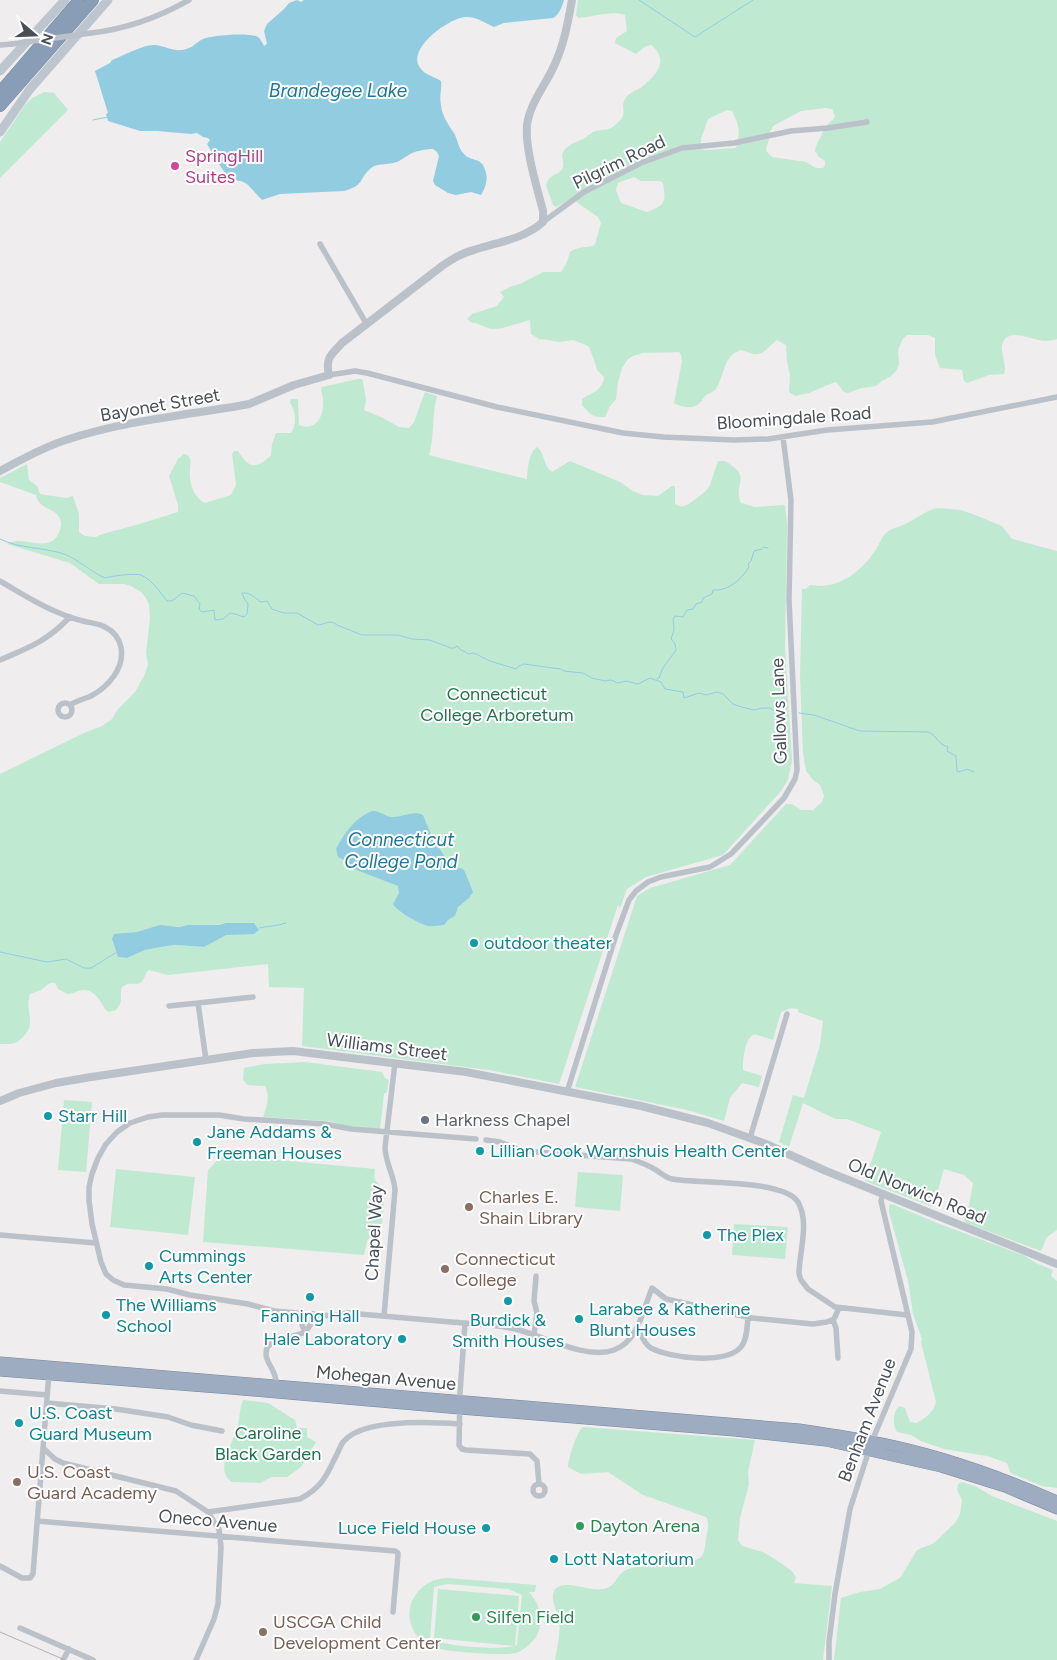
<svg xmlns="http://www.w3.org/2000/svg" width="1057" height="1660" viewBox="0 0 1057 1660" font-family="Figtree,sans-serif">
  <rect width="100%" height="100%" fill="#efeded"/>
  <path fill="#c0e9d2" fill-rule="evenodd" d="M578 0H1057V339C1053 340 1049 341 1045 341 1034 341 1005 325 1002 346 1001 356 1007 365 1004 374L989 375 967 383 964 381 962 370 940 368 935 355V338L928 335H907L902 340 898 350 899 364 896 371 891 376 882 381 876 386 862 388 848 393 844 392 838 384 835 382 809 393 795 396 789 392 790 375 787 362 786 345 777 340C771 344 766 353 757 354 752 355 746 351 741 350 721 357 725 378 715 390 712 393 708 393 705 396 702 399 701 403 697 405 691 409 680 407 674 403L682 361 681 355 679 352 643 353 633 356 628 359 622 368 618 382 616 399 610 406 605 417C591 417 591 415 582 405V399C592 393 603 390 604 377L597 370 594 360 589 347 586 345 573 340 559 342 548 340 539 339 531 334 530 320C518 323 504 329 492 329 485 328 480 323 472 323L467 319 472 314 497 306 504 297 500 292 510 287 520 284 543 272H561C576 252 559 250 593 246L595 244 601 223 598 217 575 201H568L556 207 553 205 546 185C551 168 568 180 562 155 563 151 565 148 569 146 574 142 581 141 586 137 589 135 592 132 596 131 603 129 608 131 614 126 631 113 619 109 625 99 630 91 637 91 643 86 658 73 669 60 651 45L646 46 636 54 615 43 616 38 627 31 625 15C613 10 593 17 578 18L576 15ZM825 108 832 109 835 116 834 119 824 127C823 136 816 142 815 151L819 157 825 161V165L823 168H816L806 162 772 157 767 152 766 149 769 139 770 132 773 126 801 111ZM727 110 732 111C739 125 741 132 736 148L705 150 701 149V139L708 119ZM634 177 641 181H660L663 183C666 202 666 205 647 212L621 203 616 190 618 183Z
    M44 92 54 93 68 110 0 178V142L25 105 32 98Z
    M358 379H362L363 382 366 400 364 410 383 418 399 427 409 428 414 422 425 392 437 396C433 410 434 423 432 438 432 444 430 449 429 455L432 456 527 479C528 469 528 453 537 447 545 453 543 466 552 472L570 461 620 482 633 491 643 495 658 496 672 486H675V504L682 507 689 504 706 491 710 485 718 461H725C754 478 732 482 741 503L755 507 785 505 787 523 785 647 792 761 788 780 781 791 723 855 646 877 627 889 620 908 618 905 559 1084 489 1070 302 1046 304 988 269 987 268 964 168 975 149 970C144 974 145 980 140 983 137 985 132 983 128 984 119 986 121 992 121 999 121 1003 118 1007 116 1010L109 1012 106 1010C100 1001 95 989 82 990 77 991 72 994 67 994L58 989 55 983H50L41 990 30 994C24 1011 38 1024 22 1038 15 1045 10 1044 0 1044V774L84 733 102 726 112 719 118 709 135 692 144 676 148 665 146 653 150 619 149 604 146 598 141 592 131 586 124 584H99L70 563 7 544C23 533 51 557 60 530 61 527 62 522 60 519 56 508 38 509 36 495L0 482V478L27 464 29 480 37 486 40 494 66 498 73 496 79 514V532L85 536 96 537 102 534 136 525 178 512V505L169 476 178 459 184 454C187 455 189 455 190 459 191 462 190 468 190 471 189 484 194 498 205 503L231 495 236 485 232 454 234 451H238C248 468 256 470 271 455L272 444 276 433H291C297 425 296 411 290 403L291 399H297L298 400 299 425C314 431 322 420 323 406 324 400 322 394 321 389L322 387ZM226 923 255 924 258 931 251 934H226L204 947 176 945 167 946 145 950 127 958 118 957 112 939C121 935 129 934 138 932 147 930 155 926 164 926 184 927 207 927 226 923Z
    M938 508 961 510 975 515 1002 526 1012 539 1057 551V1230L1047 1237 1041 1251 966 1223 964 1220 969 1206 973 1183 964 1175 944 1169 933 1207 865 1181 881 1132 847 1119H836L829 1116 803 1103 789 1147 779 1142 793 1095 804 1098 820 1045 823 1021 798 1012V1009L791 1008 781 1012 773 1040 754 1034C744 1040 743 1059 743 1070L762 1076 759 1087 742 1083 730 1098 724 1121 687 1110 575 1087 637 896 650 888 730 865 786 804H792L801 810H813L822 802 824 796 820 785 813 780 806 771 803 753 800 676 802 589H806L810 585C814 585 817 586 821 586 845 585 864 568 876 549 879 545 881 539 884 535 891 527 899 528 907 523 918 518 926 510 938 508Z
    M305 1062 382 1072 385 1078 389 1080 387 1092 384 1094 380 1129 346 1126 329 1121 263 1117C267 1106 270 1097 265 1086L247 1085 243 1079 244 1068 265 1064Z
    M64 1100 92 1102 86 1172 58 1170Z
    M223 1155 375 1169 374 1178 380 1186 384 1197 382 1223 367 1241 364 1255 203 1242 208 1170Z
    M116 1169 195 1177 188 1235 110 1227Z
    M578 1172 623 1175 620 1211 575 1207Z
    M892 1204 937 1223 1023 1255 1038 1264 1053 1270 1051 1276 1057 1281V1488L1042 1486 1013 1474 1010 1472 1007 1463 987 1456 944 1449 921 1441 911 1435 897 1432C892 1424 893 1412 899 1406L905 1408 910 1422 917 1423C925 1418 934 1412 936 1402L921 1342 922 1339 913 1314 908 1281 889 1212V1205Z
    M734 1224 788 1227 785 1259 732 1255Z
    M243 1400 268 1403 295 1420 297 1428H307V1437L316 1442 301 1467 287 1477H272L260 1483 232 1482C214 1471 232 1445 236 1431 240 1421 239 1411 243 1400Z
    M583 1427 755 1440 748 1472 749 1484 740 1518 738 1540 742 1546 763 1552 781 1563 793 1572 796 1578 794 1583 832 1586 823 1660H555C557 1647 561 1633 559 1620 557 1609 549 1599 555 1589 568 1578 591 1594 607 1588 616 1585 618 1573 626 1570 642 1563 693 1565 701 1557 705 1553 705 1545 706 1539 707 1532 710 1524 706 1517L643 1495 608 1472 581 1474 568 1467C568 1459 577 1431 583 1427Z
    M961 1482 975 1486 992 1496 1057 1521V1660H834L841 1598 860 1592 880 1589 900 1578 917 1550 934 1543 955 1523 960 1514 962 1500 957 1490 958 1484Z
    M448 1578 536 1585 535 1592H529C540 1604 545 1621 536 1637 531 1644 524 1650 516 1653 504 1656 449 1652 436 1648 431 1647 427 1645 423 1642 395 1618 414 1578 448 1578ZM448 1584 508 1589 522 1595 517 1645C503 1651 443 1646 430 1639L434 1587Z
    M438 1589 519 1596 515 1646 434 1638Z"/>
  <path fill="#92cce1" d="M297 0 301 2 304 0H564C562 7 559 15 553 18L504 23 494 27C485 23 476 16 465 17 449 18 404 50 421 69 424 74 435 77 441 81 442 89 439 97 441 105 442 116 448 124 454 133 458 140 458 148 464 154 472 163 482 155 486 173 488 180 485 189 481 195L471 192 456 195 448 193 435 185 433 181 439 156 437 152 433 149C425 149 414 151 407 156 402 159 399 162 393 163 385 165 376 163 370 169 358 180 365 185 344 191L280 194 262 200 247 184 241 181 231 180C221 169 215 157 207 144L210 140 208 138 203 137 197 133 191 134 157 131H140L108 121 106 114 108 113 95 71 110 63 112 60C123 56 144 44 155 45 165 46 172 51 182 50 193 48 193 45 201 40 208 35 251 32 258 37 261 39 262 43 264 46L267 44 264 31 267 24 284 9 289 3Z
    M373 811C381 811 386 817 391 817 402 818 413 810 423 815L432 837 445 857 453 866 463 869 465 872 473 892 469 898 458 907 455 916 448 920 444 925C439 925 433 927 428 926 420 924 396 911 393 904L399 893 398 886 354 869 348 862 338 857 336 849C344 834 356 816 373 811Z
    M226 923H254L259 930 254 934 226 935 204 947 176 945 167 946 145 950 127 958 118 957 112 939 114 934 137 932 160 925 179 927 188 925H218Z"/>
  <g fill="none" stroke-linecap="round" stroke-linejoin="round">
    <path stroke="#92cce1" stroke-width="1" d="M639 0 695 37 753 0
      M93 120 108 117
      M0 539C20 549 43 547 64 554 78 559 91 572 105 578 111 576 135 573 141 575 152 580 160 592 167 601H172L182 593 194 596 200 604 199 609 202 612 214 610 215 620 223 619 230 613C235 613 239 616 244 617L247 614 248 604 245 600 242 593C250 592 255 598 261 602L267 601 272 609 284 613H297L318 625C326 624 330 619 337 625L362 635H398L412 639 430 640 451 648H454L457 646 461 650 469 654 474 653 490 661 516 669 519 666 524 664 561 669 564 671 583 673 592 678 605 681 611 680 618 683 626 681 638 684 650 678 661 682 665 689 683 692 684 698 699 693 706 695 717 692 723 694 733 704 738 706 754 710 762 708H770L776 712 785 713
      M657 679 659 678 663 668 676 650 675 644 671 639 674 630 673 619 675 616 683 617 687 610 693 609 696 604 702 602 703 598 712 594 713 590C728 591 741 580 749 567L748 564 751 561 754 551 762 549 764 547 768 548
      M799 713 814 715 860 731 928 732C938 736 936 743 948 747L947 751 956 756 957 771 959 772 967 769 974 772
      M259 928C268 926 278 926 286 923
      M0 952 47 962 66 959 84 968H91L117 952"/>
    <defs>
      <path id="trunk" d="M0 1362 799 1429C823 1433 848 1436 871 1441 935 1453 998 1475 1057 1501
        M0 1371 231 1389 460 1409 735 1431 826 1441 941 1467 1005 1487 1057 1509"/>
      <path id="motorway" d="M0 92 79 0
        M0 106 93 0"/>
    </defs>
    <use href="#trunk" stroke="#7589a2" stroke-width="11"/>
    <use href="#motorway" stroke="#7589a2" stroke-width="12"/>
    <path stroke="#bac1c8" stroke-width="5.5" d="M91 33C126 29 159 17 189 0
      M0 45 12 44
      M543 222 584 192 641 163 682 148 734 143 791 131 828 128 867 122
      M320 244 366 323
      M329 375 355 371 367 373 497 407 623 433 663 437 734 440 768 439 827 430 932 422 1057 397
      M0 581C19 592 37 604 57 612 66 616 74 619 83 621 90 623 98 623 105 627 113 631 119 638 121 647 125 668 108 687 91 696 84 699 76 701 70 705
      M0 660C30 647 47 641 70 617
      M58 710a7 7 0 1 1 14 0a7 7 0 1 1-14 0Z
      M198 1003 253 997
      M169 1006 198 1003 206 1060
      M567 1092 616 935 629 900 636 891 648 882 661 877 710 867 731 854 784 798 795 779 797 770 789 600 791 500 783 437
      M750 1138 787 1014
      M476 1139 351 1129 325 1124 244 1119 219 1115H162L148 1117 130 1123 117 1132 106 1144 98 1158 92 1174 89 1187V1200L92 1224 101 1262 106 1274 113 1280 124 1285 167 1289 190 1295 248 1304 274 1311 332 1316 348 1313C383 1316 417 1319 451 1322 473 1324 496 1324 519 1330 545 1337 587 1360 614 1350 639 1341 643 1309 652 1288L666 1299 752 1318 813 1324 827 1322 834 1319 839 1308
      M486 1140 500 1142 523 1151 631 1159C640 1162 648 1165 656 1170 661 1173 666 1178 672 1179 698 1184 784 1179 798 1202 810 1223 799 1252 799 1274L801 1280 808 1289 835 1307 907 1315
      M0 1235 96 1243
      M303 1313 302 1325 305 1331
      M384 1316 395 1190C394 1175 385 1162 385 1147L395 1063
      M833 1320 836 1328 838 1358
      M465 1323 460 1393 459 1445 462 1449 466 1450 530 1454 537 1461 539 1484
      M636 1330C643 1335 644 1344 651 1348 670 1358 725 1365 741 1347 747 1340 747 1327 748 1318
      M534 1334 537 1313 534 1301 536 1276
      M276 1387C278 1369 262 1362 267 1348 280 1328 310 1347 313 1314
      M0 1391 47 1395
      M47 1403 116 1409 168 1417 191 1425 222 1431
      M43 1448 55 1459 63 1463 176 1491 208 1512 214 1522 219 1529 221 1547 218 1604 214 1619 196 1660
      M533 1490a6 6 0 1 1 12 0a6 6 0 1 1-12 0Z
      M208 1512 300 1499C322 1487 326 1477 336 1456 339 1451 340 1446 343 1442 362 1418 432 1422 460 1424
      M37 1521 395 1551 398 1553V1555L393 1612
      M0 1566 22 1578H30L33 1574 49 1373
      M20 1628 93 1660
      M63 1660 69 1649
      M829 1660V1642L835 1594 850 1509 872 1441 911 1349 912 1332 881 1201 883 1194"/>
    <path stroke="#bac1c8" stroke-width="8" d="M0 471C21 460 43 447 66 440 120 422 178 416 233 407L249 404 294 385 329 375C325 358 331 355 342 343L442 266C452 259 462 253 474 250 498 242 524 239 543 222V211C537 187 525 150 527 125 530 103 545 86 554 66 564 45 568 22 572 0
      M0 1101 19 1093 56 1083 91 1077 253 1053 293 1051 466 1072 641 1106 708 1123 766 1144 826 1171 1057 1264"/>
    <path stroke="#bdc5cf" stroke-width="9" d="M0 71 65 0
      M0 132 30 89 108 0"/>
    <use href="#trunk" stroke="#9dacc0" stroke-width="10"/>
    <use href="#motorway" stroke="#8a9db7" stroke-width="11"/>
    <path stroke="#b0b2b7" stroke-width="1" d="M0 1632 65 1660"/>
    <path stroke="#bac1c8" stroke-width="5.5" d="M12 44 91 33"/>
  </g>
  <circle fill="#d1479c" stroke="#fff" stroke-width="2" cx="175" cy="166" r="5"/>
  <g fill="#0f9aa8" stroke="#fff" stroke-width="2">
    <circle cx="474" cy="943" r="5"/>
    <circle cx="48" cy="1116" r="5"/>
    <circle cx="197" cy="1142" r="5"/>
    <circle cx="480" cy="1151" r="5"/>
    <circle cx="707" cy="1235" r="5"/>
    <circle cx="149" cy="1266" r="5"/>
    <circle cx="310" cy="1297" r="5"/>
    <circle cx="508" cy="1301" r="5"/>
    <circle cx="106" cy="1315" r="5"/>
    <circle cx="579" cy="1319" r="5"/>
    <circle cx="402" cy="1339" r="5"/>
    <circle cx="19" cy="1423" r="5"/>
    <circle cx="486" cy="1528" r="5"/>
    <circle cx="554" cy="1559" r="5"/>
  </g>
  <circle fill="#6b7280" stroke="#fff" stroke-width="2" cx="425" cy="1120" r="5"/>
  <g fill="#8d6e63" stroke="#fff" stroke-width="2">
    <circle cx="469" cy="1207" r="5"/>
    <circle cx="445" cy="1269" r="5"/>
    <circle cx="17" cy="1482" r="5"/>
    <circle cx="263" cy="1632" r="5"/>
  </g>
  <g fill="#2e9e5b" stroke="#fff" stroke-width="2">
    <circle cx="580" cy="1526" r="5"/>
    <circle cx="476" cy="1617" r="5"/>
  </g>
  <g text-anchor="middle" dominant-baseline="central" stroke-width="4" stroke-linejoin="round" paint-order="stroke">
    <g font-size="18" fill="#b23c85" stroke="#fff" text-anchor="start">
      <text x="185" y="156">SpringHill<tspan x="185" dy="21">Suites</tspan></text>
    </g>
    <g font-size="18" fill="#484f58" stroke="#fff">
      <text transform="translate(619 162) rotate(-26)">Pilgrim Road</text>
      <text transform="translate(160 405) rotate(-10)">Bayonet Street</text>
      <text transform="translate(794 418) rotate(-4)">Bloomingdale Road</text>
      <text transform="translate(779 711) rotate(-92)">Gallows Lane</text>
      <text transform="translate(387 1047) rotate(7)">Williams Street</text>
      <text transform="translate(917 1191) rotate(22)">Old Norwich Road</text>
      <text transform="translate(374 1233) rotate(-87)">Chapel Way</text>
      <text transform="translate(386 1378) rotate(5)">Mohegan Avenue</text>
      <text transform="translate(867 1420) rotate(-69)">Benham Avenue</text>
      <text transform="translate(218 1521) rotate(5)">Oneco Avenue</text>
    </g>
    <g font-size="18" fill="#21714d" stroke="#fff">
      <text x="497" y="694">Connecticut<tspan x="497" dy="21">College Arboretum</tspan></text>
      <text x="268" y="1433">Caroline<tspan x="268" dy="21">Black Garden</tspan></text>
    </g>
    <g font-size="18" fill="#0d838f" stroke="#fff" text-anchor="start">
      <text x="484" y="943">outdoor theater</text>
      <text x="58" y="1116">Starr Hill</text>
      <text x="207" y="1132">Jane Addams &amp;<tspan x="207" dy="21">Freeman Houses</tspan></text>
      <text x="490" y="1151">Lillian Cook Warnshuis Health Center</text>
      <text x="717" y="1235">The Plex</text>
      <text x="159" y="1256">Cummings<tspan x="159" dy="21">Arts Center</tspan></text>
      <text x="116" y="1305">The Williams<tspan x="116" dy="21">School</tspan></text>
      <text x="589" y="1309">Larabee &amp; Katherine<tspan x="589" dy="21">Blunt Houses</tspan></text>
      <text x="310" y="1316" text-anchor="middle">Fanning Hall</text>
      <text x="508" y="1320" text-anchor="middle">Burdick &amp;<tspan x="508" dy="21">Smith Houses</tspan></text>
      <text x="392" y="1339" text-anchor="end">Hale Laboratory</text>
      <text x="29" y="1413">U.S. Coast<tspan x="29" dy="21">Guard Museum</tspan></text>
      <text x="476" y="1528" text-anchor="end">Luce Field House</text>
      <text x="564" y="1559">Lott Natatorium</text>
    </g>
    <g font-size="18" fill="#5b616d" stroke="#fff" text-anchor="start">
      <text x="435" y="1120">Harkness Chapel</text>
    </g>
    <g font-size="18" fill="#785e54" stroke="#fff" text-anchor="start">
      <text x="479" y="1197">Charles E.<tspan x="479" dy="21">Shain Library</tspan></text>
      <text x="455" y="1259">Connecticut<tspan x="455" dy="21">College</tspan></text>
      <text x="27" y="1472">U.S. Coast<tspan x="27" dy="21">Guard Academy</tspan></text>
      <text x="273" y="1622">USCGA Child<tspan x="273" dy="21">Development Center</tspan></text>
    </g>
    <g font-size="18" fill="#27864d" stroke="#fff" text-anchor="start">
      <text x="590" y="1526">Dayton Arena</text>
      <text x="486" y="1617">Silfen Field</text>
    </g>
    <g font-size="19" font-style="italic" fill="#1c7796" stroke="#fff">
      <text x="338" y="90">Brandegee Lake</text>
      <text x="401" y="839">Connecticut<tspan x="401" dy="22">College Pond</tspan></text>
    </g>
  </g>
  <g transform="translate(35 35) rotate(109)" stroke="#ffffff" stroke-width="4" paint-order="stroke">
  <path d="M0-4L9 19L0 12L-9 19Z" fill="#484f58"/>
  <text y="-8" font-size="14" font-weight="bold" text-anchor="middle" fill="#484f58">N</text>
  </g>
</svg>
